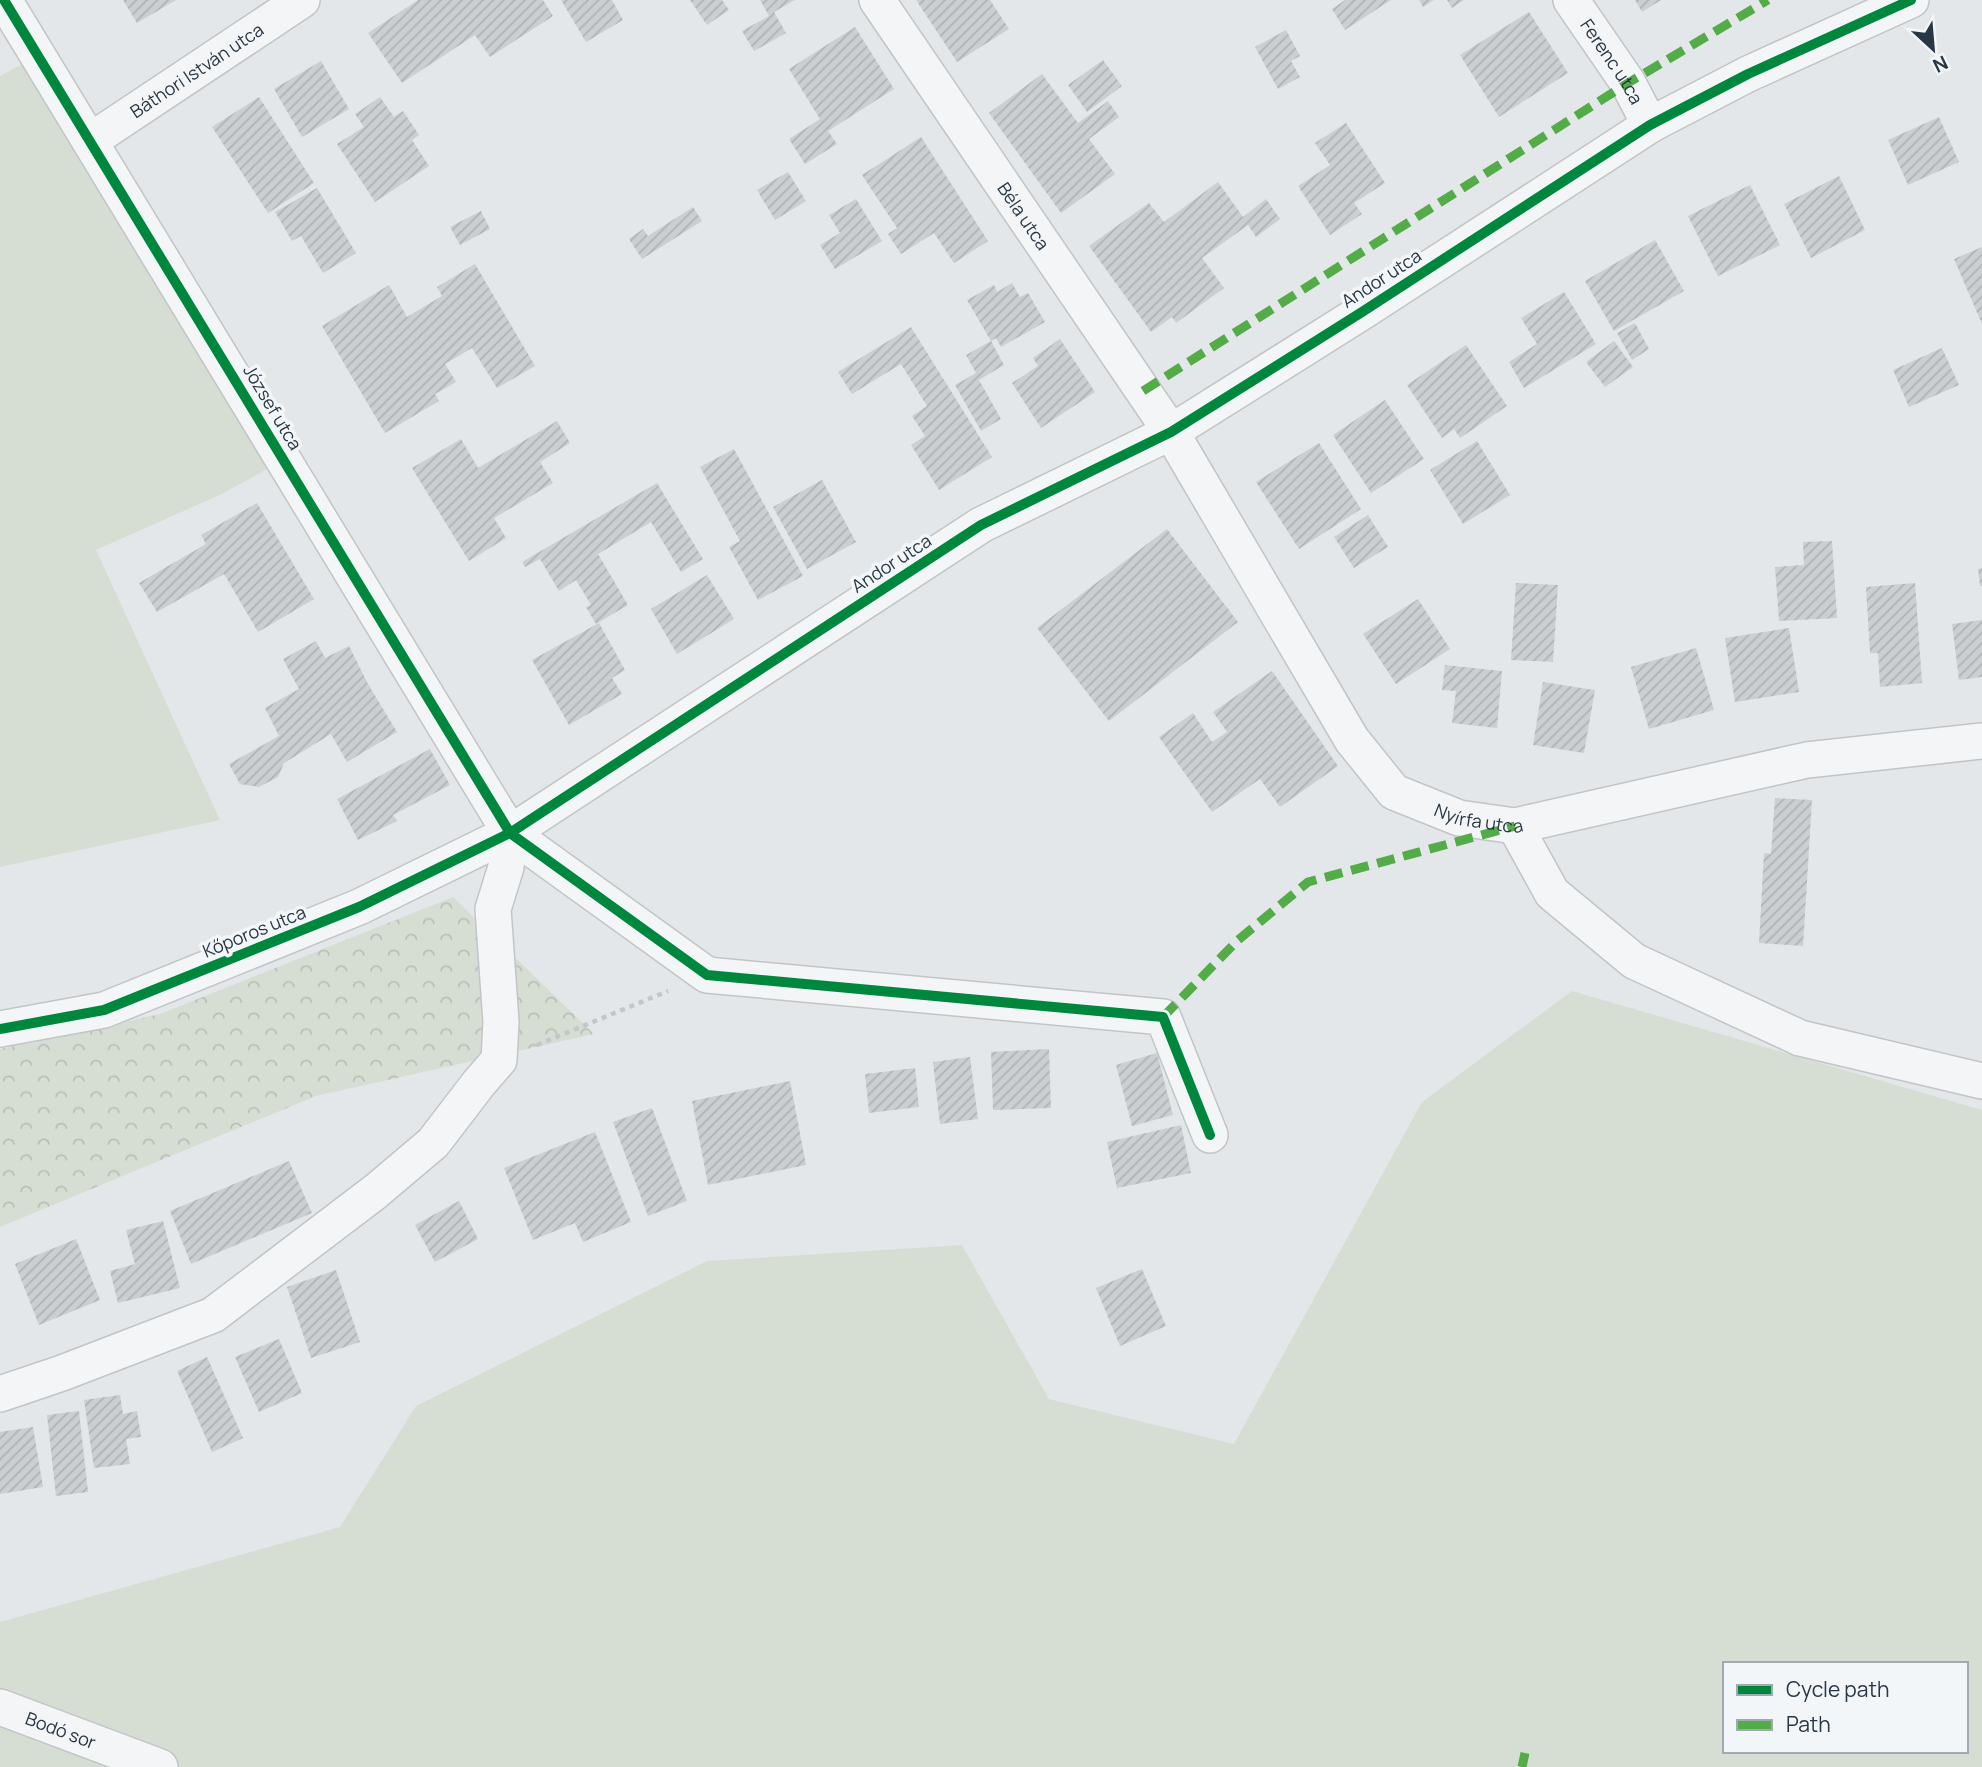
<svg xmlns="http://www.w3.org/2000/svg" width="1982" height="1767" viewBox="0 0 1982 1767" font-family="Manrope,sans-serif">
  <defs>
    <pattern id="park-crowns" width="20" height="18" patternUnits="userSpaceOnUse" patternTransform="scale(1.75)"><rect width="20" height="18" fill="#d6ded4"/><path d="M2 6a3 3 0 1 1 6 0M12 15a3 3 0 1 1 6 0" fill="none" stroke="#b8bfb7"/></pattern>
    <pattern id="building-hatch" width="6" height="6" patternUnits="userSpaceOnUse" patternTransform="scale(1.75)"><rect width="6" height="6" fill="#cccfd2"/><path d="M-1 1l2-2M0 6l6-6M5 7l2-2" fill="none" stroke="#afb2b6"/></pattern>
  </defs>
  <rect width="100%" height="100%" fill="#e4e7e9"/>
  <path fill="#d6ded4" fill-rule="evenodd" d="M45 52 300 451 222 494 96 550 220 820 0 867V76Z
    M1572 991 1982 1110V1767H0V1622L340 1527 416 1406 707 1261 962 1245 1049 1399 1234 1444 1422 1102ZM1725 1664H1966V1751H1725Z"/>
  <path fill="url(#park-crowns)" d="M453 897 594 1034 316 1096 0 1227V1049L160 1014Z"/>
  <path fill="url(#building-hatch)" d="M123 0H176L137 23Z
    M418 0H543L553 16 490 57 475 35 402 83 368 33Z
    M561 0H612L623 20 586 42Z
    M690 0H722L729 10 707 25Z
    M760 0H795L774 12 786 33 754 51 742 31 769 16Z
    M916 0H990L1009 29 957 62Z
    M1345 0H1391L1345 30 1332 9Z
    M1419 0H1434L1423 7Z
    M1447 0H1464L1452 8Z
    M1635 0H1661L1642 12Z
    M1529 12 1568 73 1499 117 1460 55Z
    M855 27 894 89 828 131 837 144 805 164 789 139 820 119 789 69Z
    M1286 30 1300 56 1291 61 1300 77 1278 89 1255 47Z
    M1103 60 1122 86 1087 112 1068 85Z
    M321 61 349 109 302 137 274 89Z
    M1042 74 1078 123 1108 101 1119 117 1089 139 1115 174 1061 213 989 113Z
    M259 97 314 183 268 213 212 127Z
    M380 97 394 117 403 111 419 135 412 140 429 166 375 202 337 144 364 127 355 114Z
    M1939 117 1959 162 1908 185 1888 140Z
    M1346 123 1385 183 1354 203 1362 214 1330 235 1298 186 1330 165 1315 143Z
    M921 137 988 241 954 263 934 233 901 254 888 234 897 228 862 175Z
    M788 172 806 201 775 220 757 190Z
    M1839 176 1865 230 1811 258 1784 204Z
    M1218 182 1243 217 1266 199 1280 219 1256 237 1248 225 1202 258 1224 288 1176 323 1172 317 1151 332 1089 246 1149 203 1164 222Z
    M1750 185 1780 245 1718 276 1688 216Z
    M317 188 356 253 323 273 301 236 292 241 275 212Z
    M856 199 882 241 835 269 820 245 840 233 829 215Z
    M693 207 702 221 642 259 629 239 643 229 648 236Z
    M481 211 490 229 460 245 450 227Z
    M1655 240 1684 291 1614 331 1585 281Z
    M1982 247V324L1954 259Z
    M475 264 535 366 497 388 472 348 445 364 456 382 435 394 439 401 385 433 322 326 389 285 407 317 442 296 437 287Z
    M1012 283 1020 297 1028 293 1045 322 1001 347 996 338 991 341 967 300 994 285 997 292Z
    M1564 292 1596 344 1524 388 1509 362 1537 344 1521 318Z
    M1635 323 1649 349 1632 360 1617 333Z
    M911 327 992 457 939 490 911 445 925 436 912 416 927 406 901 364 852 394 838 372Z
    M1060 339 1095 392 1041 428 1012 383 1038 366 1033 358Z
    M991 341 1004 365 979 380 1001 419 981 431 955 385 976 373 966 355Z
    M1614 341 1633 367 1605 387 1586 362Z
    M1466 345 1507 406 1460 438 1454 429 1442 438 1407 385Z
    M1942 348 1959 385 1909 407 1893 370Z
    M1385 400 1424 459 1371 493 1333 435Z
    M557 421 570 443 540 462 553 483 494 518 506 538 469 561 412 468 461 439 478 468Z
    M1477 441 1510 495 1463 524 1430 470Z
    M1319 443 1361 509 1299 549 1256 482Z
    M734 449 803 576 758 600 729 547 740 541 700 467Z
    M822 480 856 542 807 569 773 507Z
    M657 483 703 559 681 572 651 522 598 554 628 605 596 624 586 607 591 605 576 580 559 591 540 559 525 567 522 562Z
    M257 503 314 599 258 632 224 574 157 612 139 583 206 544 201 535Z
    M1368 515 1388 547 1354 568 1334 537Z
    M1167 529 1238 622 1109 721 1037 628Z
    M1832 541 1837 618 1779 621 1775 567 1804 565 1803 542Z
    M1982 568V586H1980L1978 569Z
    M707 575 734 619 677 654 651 609Z
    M1516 583 1558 585 1553 662 1511 660Z
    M1915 583 1922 683 1880 687 1878 653H1870L1866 587Z
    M1418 599 1450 649 1396 684 1363 634Z
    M1982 620V677L1959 680 1952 624Z
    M599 623 625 670 612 678 622 694 569 725 532 660Z
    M1789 628 1799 692 1735 702 1725 638Z
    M316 641 325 658 349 646 368 684 397 732 347 762 331 734 284 763 278 777 259 787 240 784 229 764 279 736 265 708 299 689 283 659Z
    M1696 648 1714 710 1649 729 1631 667Z
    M1445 665 1502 671 1497 728 1452 723 1456 691 1442 690Z
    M1272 671 1338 766 1280 807 1260 779 1212 812 1159 737 1193 713 1212 742 1227 732 1213 712Z
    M1543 682 1595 690 1584 753 1533 745Z
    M430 749 450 785 393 815 397 821 358 840 337 799Z
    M1775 798 1812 800 1803 946 1759 943 1764 853 1771 854Z
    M1049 1049 1051 1108 993 1110 991 1052Z
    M1157 1053 1173 1115 1132 1126 1116 1065Z
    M970 1057 978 1119 940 1124 933 1062Z
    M915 1068 919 1107 869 1113 865 1074Z
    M790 1081 806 1165 708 1185 692 1101Z
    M652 1108 687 1201 648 1216 613 1122Z
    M1181 1125 1191 1173 1117 1188 1107 1142Z
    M595 1132 631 1222 583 1242 575 1223 533 1240 504 1168Z
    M289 1161 312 1213 191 1264 170 1211Z
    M459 1201 478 1239 435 1262 415 1225Z
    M163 1221 180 1288 118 1303 110 1271 135 1264 126 1230Z
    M76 1239 100 1300 39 1325 15 1264Z
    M1142 1269 1166 1326 1120 1346 1096 1288Z
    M336 1270 360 1342 311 1358 287 1287Z
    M279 1339 302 1393 259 1412 235 1357Z
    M207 1357 243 1438 212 1452 177 1371Z
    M120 1395 123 1414 137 1411 141 1437 126 1439 130 1464 94 1468 84 1400Z
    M79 1411 88 1492 56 1496 47 1415Z
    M33 1427 43 1487 0 1494V1432Z"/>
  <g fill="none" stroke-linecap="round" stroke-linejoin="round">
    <defs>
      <g id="minor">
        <path d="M4 0 510 833 707 975 1163 1017 1210 1135"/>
        <path id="s1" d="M877 0 1171 432 1352 740 1394 792 1459 818 1515 826 1807 760 1982 741"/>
        <path id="s2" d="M1571 0 1628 83 1650 125"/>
        <path id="s3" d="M90 141 302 0"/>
        <path d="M1515 826 1552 893 1634 961 1800 1038 1982 1081"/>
        <path d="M0 1029 104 1010 359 907 510 833 981 525 1171 432 1362 312 1650 125 1748 74 1911 0"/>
        <path d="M0 1394 62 1373 213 1315 375 1192 433 1143 479 1083 499 1060 501 1022 493 909 506 867 510 833"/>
        <path id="s4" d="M0 1707 160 1767"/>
      </g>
    </defs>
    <use href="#minor" stroke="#c2c5c7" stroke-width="38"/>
    <path stroke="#c2c7c9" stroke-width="4.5" stroke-dasharray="5 5" stroke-linecap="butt" d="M537 1045 668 991"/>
    <use href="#minor" stroke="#f3f5f6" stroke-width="35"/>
    <path stroke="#53ac47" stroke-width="9" stroke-dasharray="18 9" stroke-linecap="butt" d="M1143 391 1628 83 1768 0
      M1163 1017 1238 940 1308 882 1515 826
      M1522 1767 1525 1753"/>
    <defs>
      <path id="cycleway" d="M4 0 510 833 707 975 1163 1017 1210 1135
        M0 1029 104 1010 359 907 510 833 981 525 1171 432 1362 312 1650 125 1748 74 1911 0"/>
    </defs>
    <use href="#cycleway" stroke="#f2f6f8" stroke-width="15"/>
    <use href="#cycleway" stroke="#00873e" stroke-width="10"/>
  </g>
  <g text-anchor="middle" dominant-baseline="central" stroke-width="7" stroke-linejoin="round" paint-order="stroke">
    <g font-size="18" fill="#283745" stroke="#f2f6f8">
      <text stroke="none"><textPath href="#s2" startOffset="74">Ferenc utca</textPath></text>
      <text stroke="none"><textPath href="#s3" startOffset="128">Báthori István utca</textPath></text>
      <text stroke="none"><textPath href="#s1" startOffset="261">Béla utca</textPath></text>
      <text transform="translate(1381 278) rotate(-33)">Andor utca</text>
      <text transform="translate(273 407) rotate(59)">József utca</text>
      <text transform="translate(891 563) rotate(-33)">Andor utca</text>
      <text stroke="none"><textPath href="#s1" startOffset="1036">Nyírfa utca</textPath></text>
      <text transform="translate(254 931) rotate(-22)">Kőporos utca</text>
      <text stroke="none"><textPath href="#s4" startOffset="65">Bodó sor</textPath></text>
    </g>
  </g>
  <rect x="1723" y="1662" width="245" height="91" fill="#f2f6f8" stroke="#a1aab0" stroke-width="2"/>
  <rect x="1737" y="1685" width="35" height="10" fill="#00873e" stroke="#a1aab0" stroke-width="2"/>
  <text x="1786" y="1697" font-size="21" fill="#283745">Cycle path</text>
  <rect x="1737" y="1720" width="35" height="10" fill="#53ac47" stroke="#a1aab0" stroke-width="2"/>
  <text x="1786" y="1732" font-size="21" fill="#283745">Path</text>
  <g transform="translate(1933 49) rotate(154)" stroke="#f2f6f8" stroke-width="5" paint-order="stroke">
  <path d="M0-5L12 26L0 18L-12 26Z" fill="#283745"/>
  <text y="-10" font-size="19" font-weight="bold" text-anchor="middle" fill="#283745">N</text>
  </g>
</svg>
